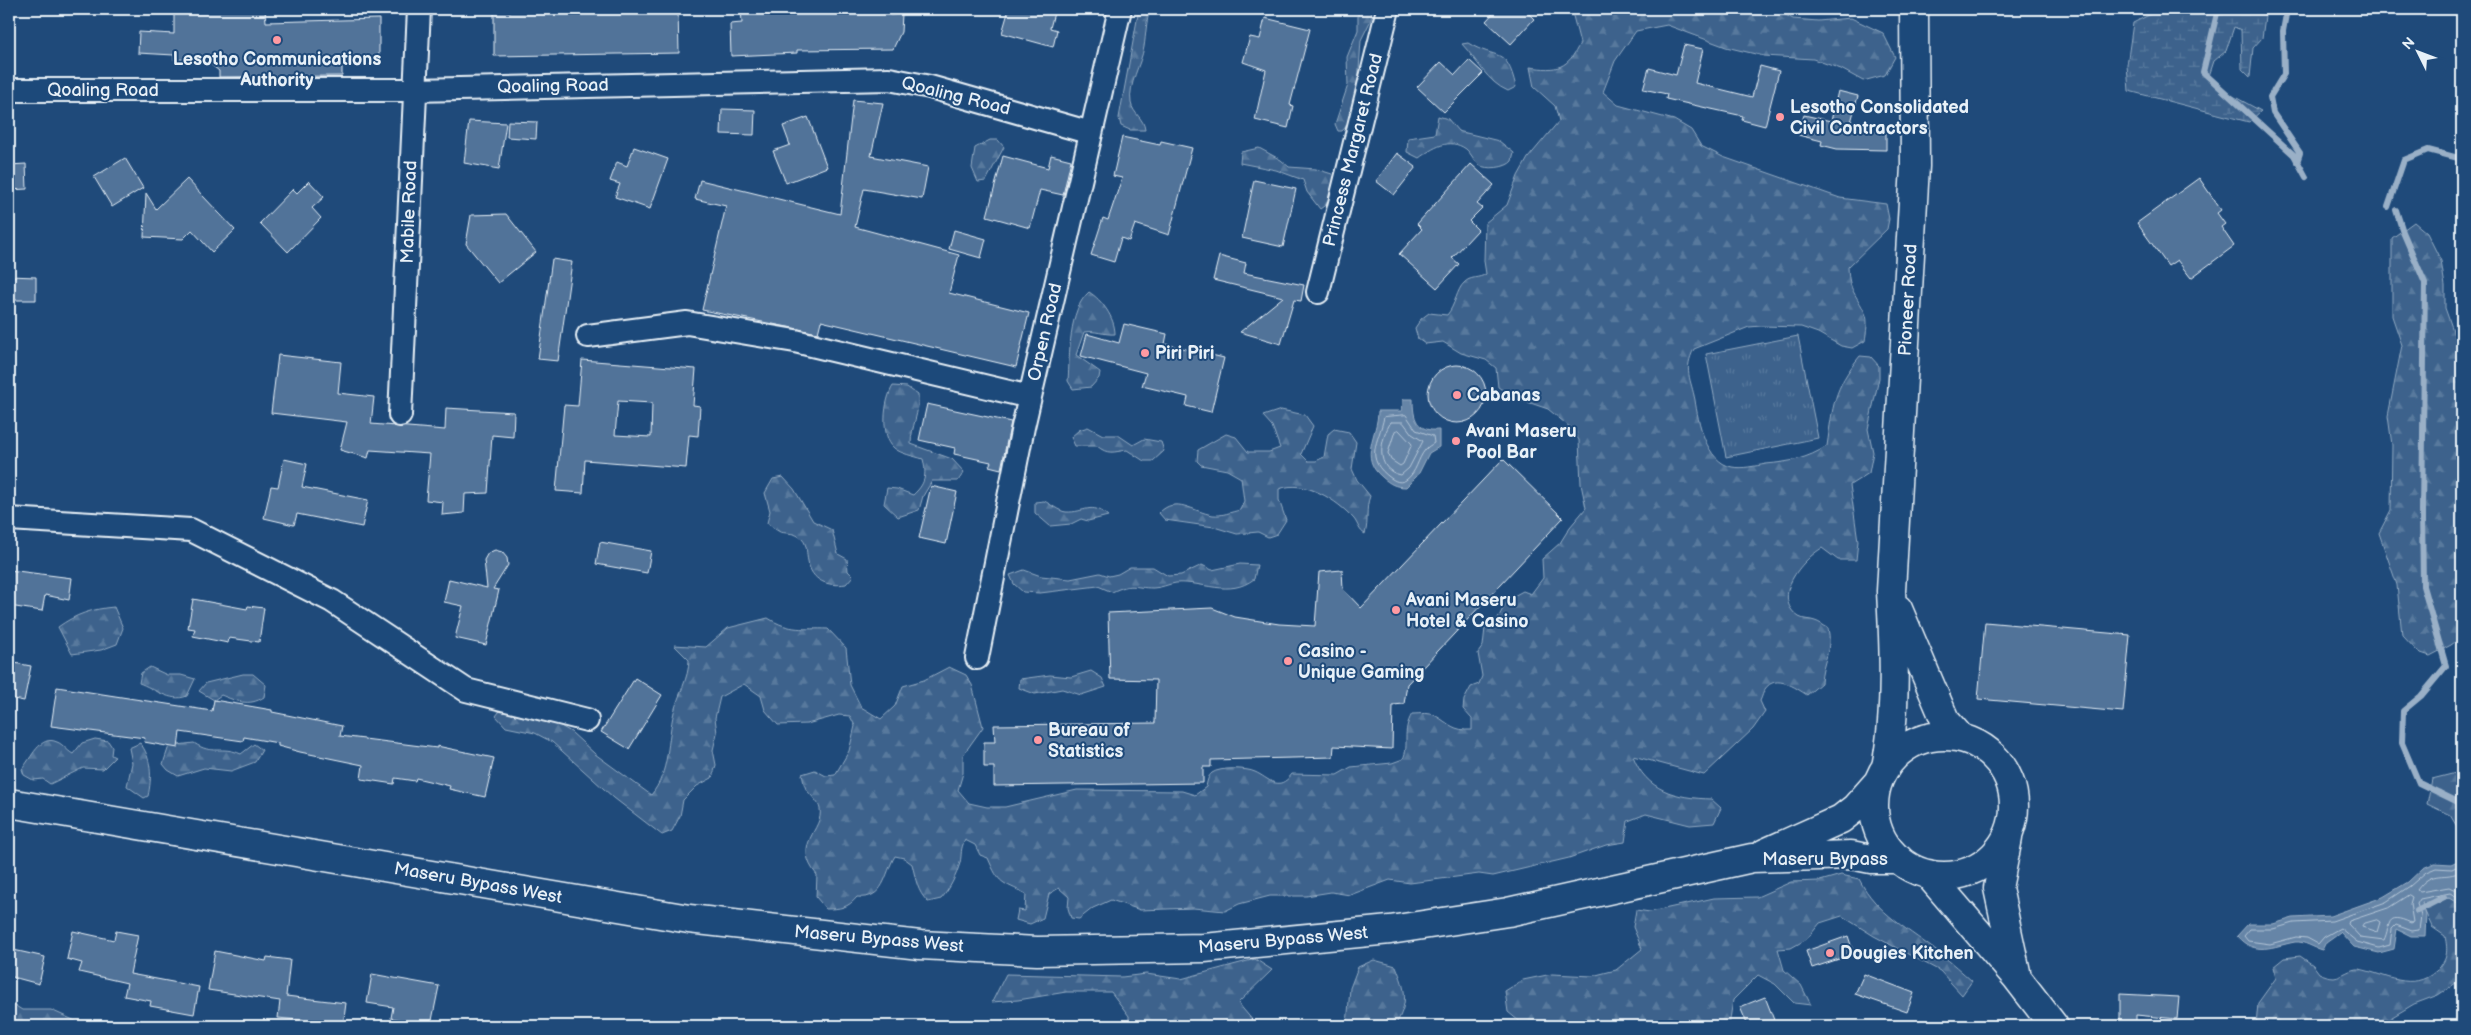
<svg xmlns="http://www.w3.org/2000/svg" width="2471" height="1035" viewBox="0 0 2471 1035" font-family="'Balsamiq Sans',sans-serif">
  <defs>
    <pattern id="forest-firs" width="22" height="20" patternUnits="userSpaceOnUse" patternTransform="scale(1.25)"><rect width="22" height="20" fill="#3c628c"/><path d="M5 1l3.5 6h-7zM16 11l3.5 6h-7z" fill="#58799d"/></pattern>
    <pattern id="wetland-marsh" width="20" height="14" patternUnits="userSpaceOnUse" patternTransform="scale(1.25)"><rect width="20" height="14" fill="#3c628c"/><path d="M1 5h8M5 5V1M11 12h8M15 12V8" fill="none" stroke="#58799d"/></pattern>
    <pattern id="park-tufts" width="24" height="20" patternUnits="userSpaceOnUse" patternTransform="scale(1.25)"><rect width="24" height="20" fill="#3c628c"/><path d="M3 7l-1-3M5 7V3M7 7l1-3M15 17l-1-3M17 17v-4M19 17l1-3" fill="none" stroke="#58799d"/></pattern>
  </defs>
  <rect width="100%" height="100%" fill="#1f4a7a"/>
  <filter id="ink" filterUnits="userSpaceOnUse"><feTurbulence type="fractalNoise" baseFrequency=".02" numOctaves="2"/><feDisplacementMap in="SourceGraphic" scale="10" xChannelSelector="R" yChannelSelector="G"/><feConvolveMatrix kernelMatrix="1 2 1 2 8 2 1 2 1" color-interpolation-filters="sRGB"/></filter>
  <g filter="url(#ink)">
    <path fill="url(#forest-firs)" stroke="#92aac2" d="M1139 9H1150C1146 22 1146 34 1144 47 1141 65 1128 84 1131 103 1133 114 1144 118 1145 130H1130L1121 126 1119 118Z
      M1358 9H1372L1371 20 1361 40 1358 85 1351 121 1342 131H1338L1335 124 1348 85 1347 57 1358 30Z
      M1553 9H1775L1793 19 1818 21 1851 18 1883 33 1895 57 1885 75 1863 81 1841 69 1813 59 1764 56 1726 47 1667 25 1636 31 1615 61 1603 92 1618 105 1674 120 1691 130 1701 146 1723 157 1840 198 1886 204 1889 219 1887 229 1848 267C1849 292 1856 293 1865 313 1869 320 1866 333 1865 341L1852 348 1841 346 1818 333 1801 327 1761 326 1749 327 1694 349C1683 370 1691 379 1695 400 1698 421 1706 462 1732 467 1742 469 1755 466 1766 464 1789 462 1807 459 1827 446 1833 406 1833 389 1860 356L1871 357 1879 366V378L1868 429 1873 452 1869 473 1850 485 1858 541 1856 560H1838L1822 548C1802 560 1770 597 1799 617 1804 620 1810 619 1815 621 1819 622 1824 626 1828 628 1833 649 1822 662 1821 683L1807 695C1796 688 1776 673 1765 689 1763 692 1762 697 1760 701L1765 712 1753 729 1704 775 1633 756C1646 791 1676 798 1711 799L1721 808 1714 823 1690 825 1646 814 1628 821 1625 842 1606 845 1569 858 1493 876 1479 874 1410 883 1390 880 1350 895 1331 892 1306 896H1270L1239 904 1225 911 1193 908 1140 910 1111 900 1093 908 1079 919 1071 918 1068 908 1069 897 1059 888 1049 894 1043 918 1030 924 1016 920 1018 910 1025 911 1026 894C1001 881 1000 886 988 858L980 855 975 845 965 840C960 849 962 854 960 863 956 876 950 889 941 899L928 902C917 891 916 880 912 864L904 858 895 856C884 874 885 900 857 897 848 908 840 909 826 909L816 897 817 875C791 844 824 830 820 809 819 802 810 795 806 789 804 785 803 779 802 774L815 770 826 776 835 775 849 751 855 726 850 716 839 715 807 724 778 725 765 710 761 696 744 684 720 697 715 718 717 733 713 750 716 765 712 778 697 786 683 800 680 816 672 831 662 835 614 798 552 742 535 733 506 727 496 716 503 707 552 721 571 732 595 754 651 795C670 773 667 739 674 712 678 695 689 678 689 660L674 645 706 647 728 628 768 618C790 632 804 628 828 629L846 648 850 685 861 707 881 719 895 706 903 686 924 680 949 667 966 675 972 685 983 727 963 755V773L958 790 969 803 987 807H1005L1077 790 1182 791 1195 795 1206 787C1207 782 1208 776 1212 773 1220 767 1247 768 1255 772 1269 778 1278 793 1292 774L1337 775 1351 767 1392 763 1403 759C1410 744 1401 733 1412 714 1420 714 1429 712 1436 716 1450 724 1453 731 1472 730V719L1463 709 1464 700 1471 687 1479 684 1482 676 1478 653 1483 646 1485 628 1495 624 1508 599 1523 591 1531 594 1543 578 1542 559 1560 543 1570 527 1586 508 1581 484 1579 440 1571 428 1548 409 1513 397 1498 387 1496 368 1486 360 1461 353 1443 342 1425 344 1418 339 1415 328 1421 319 1429 313 1447 315C1455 306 1457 289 1464 283 1470 276 1479 279 1486 274L1484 261 1485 223 1507 205 1518 176 1528 158 1559 121 1555 106 1534 87 1530 67C1557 71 1568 69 1580 43L1573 16Z
      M1468 43C1498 61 1506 45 1516 87L1508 91C1487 82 1477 60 1462 44Z
      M1438 116 1448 119 1458 131 1499 141 1514 153 1512 161C1507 168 1486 170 1479 165 1474 161 1471 153 1466 149 1449 137 1433 148 1419 158L1407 152 1408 138 1435 134Z
      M990 140H998L1004 147 986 181 978 182 972 168 975 148Z
      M1259 148 1281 160 1289 167 1316 169 1332 174 1336 184 1335 198 1320 209 1307 192 1303 180 1276 170 1240 163 1241 152Z
      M2414 222 2427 233 2441 261 2445 286V308L2462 356V637L2451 645 2430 656 2418 652 2402 635 2397 585 2379 533 2391 510 2392 445 2388 416 2402 345 2392 316V238Z
      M1089 292C1102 300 1115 318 1115 334 1104 335 1095 330 1084 332L1076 355 1100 372 1099 378 1091 387 1073 389 1068 381C1070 355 1068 310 1089 292Z
      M893 386 907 387 918 395C920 413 911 426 911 444L952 459 964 472 958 481H932L923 496 919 510 898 517 884 504 887 488 897 489 913 495C925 484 927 476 923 459 914 456 901 454 894 448 880 436 884 400 893 386Z
      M1281 410 1305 415 1313 426 1301 454 1308 461H1316L1324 457 1328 434 1334 429 1349 432 1356 442 1352 469 1357 480 1370 496C1365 509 1369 521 1365 534 1359 531 1358 524 1354 519 1337 500 1305 479 1279 489V500L1286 520 1277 534 1268 537 1258 532 1237 534 1214 527 1165 520 1159 513C1176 495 1193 512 1213 515 1222 516 1231 512 1240 510L1244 501 1241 478 1227 470 1201 465 1197 461 1198 450 1226 434 1236 437 1248 452H1269L1280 448 1272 426 1263 416Z
      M1088 427 1103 435H1118L1133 445 1144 439 1161 442 1164 451 1153 461H1144L1127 450C1113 452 1108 455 1097 446H1075L1071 437 1079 430Z
      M783 477 794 489 813 521 832 530 838 554 847 559 848 571 853 576 846 584C828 587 811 581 808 561 806 554 808 545 802 539 795 532 789 534 780 532 776 530 771 526 767 523L770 511 765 493 773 479Z
      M1044 501C1051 504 1058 511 1066 512 1085 513 1091 501 1108 516L1088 521 1081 519 1071 524 1050 526 1035 513V502Z
      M1240 564 1257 565 1254 579C1229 598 1203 581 1176 583 1168 584 1161 588 1153 588 1133 588 1133 582 1112 592L1098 586 1040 593 1023 592 1014 584 1010 575 1024 570 1041 576 1070 579 1100 573 1109 576 1118 574 1130 567H1153L1168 576 1181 575 1202 565 1212 570Z
      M114 607 123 628 117 644 101 650 72 654 58 627C76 614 92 609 114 607Z
      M150 667 167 675H181L195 679 187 696C170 703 154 688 139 683L141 673Z
      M1091 671 1102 678 1106 687 1081 695 1062 689 1035 694 1019 688 1020 679 1050 675 1071 677Z
      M243 674H253L266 685 264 697C249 707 236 701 221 695L214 700 199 691 206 683Z
      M95 739 108 741 112 747 111 755 115 757 103 769 83 768 50 784 43 779 33 780 24 775 22 769C31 759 40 734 57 742 63 744 67 751 73 754L82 743Z
      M140 743C152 758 152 778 148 796L144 798 127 786 132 763 129 748Z
      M194 743C213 756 221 745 241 754L254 744 262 750 255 762 231 771 204 768 178 776 168 770 163 764 169 746Z
      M2460 772 2462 773V835L2450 815 2427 804 2432 779Z
      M1841 875 1859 879C1877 914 1910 930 1940 954 1951 962 1962 972 1972 981L1962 995 1940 971 1874 936 1842 916 1820 923 1807 939 1791 948 1778 949 1784 970 1801 985 1811 1005 1794 1003 1775 984 1758 975 1733 1000 1729 1026H1525L1508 1012 1505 991 1523 980 1552 974 1592 976 1616 970 1642 949 1633 927 1636 910 1650 912 1714 898 1757 897 1791 882 1820 881Z
      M2450 898 2462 906V979L2438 995 2414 1004 2377 1026H2362L2339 1022C2325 1030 2314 1024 2299 1021L2290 1026H2256L2258 1003 2276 978 2273 967 2284 958 2300 956 2313 965 2319 973C2323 975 2329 977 2334 977 2343 976 2351 968 2359 969 2386 974 2412 993 2436 971 2448 960 2448 951 2445 936L2432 927 2421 903Z
      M1255 959 1272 970 1238 1003 1254 1022 1251 1026H1129V1016L1111 992H1066L1018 1000 992 1002 1006 974 1122 977 1146 974 1181 979Z
      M1374 960 1396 966C1406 991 1409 1002 1395 1026H1347L1350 988 1358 967Z
      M9 995 11 1003 22 1010H51L80 1023 128 1026H9Z"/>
    <path fill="url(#wetland-marsh)" stroke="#92aac2" d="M2161 9H2266L2262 38 2253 48 2250 77 2242 69 2241 30 2234 27 2226 51 2214 61 2209 76 2222 90 2261 111 2249 122 2129 91 2127 65 2133 23Z"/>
    <path fill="url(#park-tufts)" stroke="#92aac2" d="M1798 336 1818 438 1726 457 1706 354Z"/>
    <path fill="#6685a7" stroke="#9ab0c7" d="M1403 399H1413C1413 418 1416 432 1439 430V447L1429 453 1418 475 1406 487C1395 487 1390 484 1382 477 1358 457 1378 435 1378 411H1402Z
      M2462 859V906L2449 898 2422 903 2426 915 2425 936H2411L2397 929 2394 949 2379 953 2354 947 2340 932 2326 942 2322 950C2313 948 2305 941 2295 942 2273 946 2255 957 2237 936L2248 924H2273L2293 918 2330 916 2383 897 2408 882 2423 868 2435 863 2451 864Z"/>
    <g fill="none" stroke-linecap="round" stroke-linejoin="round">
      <path stroke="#b4c6d8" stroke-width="1" d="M1406 415 1416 430 1433 436 1434 443C1431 445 1427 447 1425 450 1417 460 1417 472 1406 480 1401 483 1397 482 1392 479 1362 458 1379 443 1384 417Z
        M1391 422H1403L1412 434 1423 441 1409 468 1401 475C1374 470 1380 439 1391 422Z
        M1399 430 1412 444 1403 464 1400 466 1391 460 1388 453 1395 431Z
        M2462 864 2452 869 2436 868 2426 872 2410 886 2386 902 2332 921 2294 923 2273 929H2250L2244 936 2248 941 2270 944 2296 937 2307 938 2318 944 2324 937 2340 928 2357 942 2379 948 2390 945 2392 929 2396 925 2412 931 2419 930 2421 916 2417 904 2420 899 2450 893 2462 900
        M2462 871C2444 881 2433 868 2417 890L2420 892 2449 887 2462 893
        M2409 895 2412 897 2410 904 2413 922 2411 923C2385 911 2391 925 2384 940L2360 937 2348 924 2349 921 2388 908Z
        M2377 920 2380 922 2377 932 2362 927 2363 924Z"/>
      <path stroke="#9ab0c7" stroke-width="6" d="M2218 9 2203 72 2294 155 2306 177
        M2287 9 2283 31 2284 74 2270 97 2273 113 2300 153 2297 162
        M2388 207 2404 160 2428 150 2462 159
        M2396 210 2403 232 2425 283 2422 510 2423 586 2446 666 2421 696 2403 711 2402 743 2419 783 2462 804
        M2417 911 2444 897"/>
    </g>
    <path fill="#517399" stroke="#e8f1f8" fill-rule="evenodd" d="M174 9H265L266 22 379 19V63L342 64V76L219 77V71L203 58 174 60V55L138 53 139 32 174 34Z
      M525 9 678 10 679 53 494 56V12L525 11Z
      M741 9H889L890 15 902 14 901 32 893 49 797 50V53L731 56 730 24 742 23Z
      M1009 9H1055L1050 28 1057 30 1053 47 1002 33Z
      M1497 9H1524L1534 19 1511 44 1486 21Z
      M1265 18 1310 29 1290 105 1293 106 1288 128 1255 120 1266 70 1243 62 1250 37 1260 39Z
      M1684 45 1703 49 1695 83 1752 97 1760 66 1779 71 1765 126 1742 120 1743 116 1666 99 1667 94 1643 89 1649 68 1676 75Z
      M1469 60 1483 73 1444 112 1417 87 1441 62 1455 75Z
      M1838 91 1858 96 1850 126H1886V150L1837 149 1821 145 1822 141 1798 135 1804 115 1831 121Z
      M853 100 883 103 871 156 928 167 922 199 864 189 855 227 959 255 949 293 1029 313 1016 367 821 321 818 333 702 310 726 206 695 199 700 180 840 214Z
      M722 109 755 110 754 135 721 134Z
      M808 117 827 167 786 183 773 151 790 145 783 126Z
      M469 121 506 123 499 169 464 163Z
      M508 121 537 122 536 139 507 137Z
      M1122 137 1160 145 1161 141 1192 148 1169 235 1135 224 1129 241 1121 238 1114 262 1091 255 1103 218 1108 220 1122 178 1113 176Z
      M634 147 668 159 650 209 615 197 620 184 610 181 617 162 627 166Z
      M1397 153 1416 167 1394 195 1376 181Z
      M1051 155 1071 160 1063 195 1040 190 1030 228 987 216 1003 156 1048 168Z
      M125 158 143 188 112 207 94 177Z
      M26 164 27 189 9 190V165Z
      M1471 164 1494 185 1477 204 1482 208 1469 221 1478 230 1452 258 1459 264 1437 288 1399 254 1422 229 1417 224Z
      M2199 178 2221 210 2217 213 2225 224 2221 227 2234 246 2191 278 2177 260 2168 266 2137 223Z
      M187 179 235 230 212 252 192 230 183 239 144 237 146 193 156 209Z
      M1254 180 1296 189 1283 247 1242 238Z
      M309 181 324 197 312 208 321 218 288 252 260 223 293 189 297 193Z
      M506 214 536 252 498 283 466 244 471 215Z
      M954 230 986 239 981 258 949 249Z
      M1219 256 1246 263 1244 273 1304 285 1301 301 1294 300 1281 344 1240 332 1283 297 1213 280Z
      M552 259 572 262 558 361 538 359Z
      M9 276 36 277V300H9Z
      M1124 324 1167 334 1165 344 1224 358 1211 412 1186 406 1188 397 1142 386 1146 373 1081 356 1087 334 1119 343Z
      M278 355 341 362 338 393 374 397 371 424 445 430 446 408 514 412 513 437 492 435 488 493 465 494 464 513 442 515 443 502 426 500 430 454 370 450 368 458 340 450 347 422 271 413Z
      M582 360 696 369 693 405 700 406 698 436 689 435 686 468 585 460 583 493 556 491 564 405 578 406ZM618 401 652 403 651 437 615 435Z
      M1428 394a29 29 0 1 1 58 0a29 29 0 1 1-58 0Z
      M927 404 1011 422 1001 469 989 466 991 462 954 454 955 448 919 440Z
      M284 459 307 464 302 487 368 500 362 527 297 514 294 525 264 518 271 486 278 487Z
      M1503 459 1563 518 1407 684 1404 704 1393 705 1392 749 1334 746 1333 757 1211 760V767H1203V783L994 786V767H984V742H995L994 725 1155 723 1156 680 1110 679 1108 613 1212 608 1235 617 1279 624 1315 626 1319 572 1342 570 1343 589 1361 608Z
      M931 486 957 492 946 544 919 538Z
      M600 542 651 551 647 573 596 564Z
      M495 550 502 552 507 558 508 565 493 589 499 590 486 645 455 638 463 606 444 602 449 579 487 588 484 560 488 553Z
      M9 570 72 578 69 600 45 595 42 611 9 606Z
      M193 599 247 609 248 606 264 608 259 642 229 638 228 643 193 636 195 629 188 628Z
      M1985 622 2130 635 2123 712 1978 699Z
      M9 662 31 666 24 701 9 698Z
      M635 678 662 695 629 749 601 732Z
      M57 687 212 711 214 700 272 710V712L342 726 340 736 437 748V746L494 758 485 797 449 789 450 786 416 778 415 781 395 778 394 784 361 779 363 765 300 752 278 746V743L244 737 243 741 180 732 178 748 144 742 145 738 51 726Z
      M73 931 114 940 116 931 138 935 130 974 199 987 194 1014 150 1006 151 1001 124 996 127 983 79 972 82 963 67 959Z
      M1848 936 1854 954 1812 968 1806 951Z
      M9 949 45 957 39 984 9 976Z
      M215 951 266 961 267 957 290 960 286 996 346 1003 343 1026H306L307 1021 278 1018 280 1001 208 990Z
      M372 974 439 986 431 1025 391 1018 393 1007 367 1003Z
      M1864 974 1914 993 1907 1012 1855 994Z
      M2120 994 2179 997 2177 1019 2136 1015V1023H2120Z
      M1765 997 1774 1020 1759 1026H1748L1740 1007Z"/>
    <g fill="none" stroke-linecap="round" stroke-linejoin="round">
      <defs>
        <path id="minor" d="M9 90H414L889 79 930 87 1091 133
          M1318 292 1388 9
          M588 336 687 323 795 341 1030 397
          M400 415 419 9
          M9 519 191 530 332 601 466 690 587 720
          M977 658 1023 427 1120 9"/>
        <path id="major" d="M1898 609 1945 720 1960 737
          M1874 806a70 70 0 1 1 140 0a70 70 0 1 1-140 0Z
          M1886 767C1897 713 1894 646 1891 591L1915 166 1914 9
          M9 803 689 919 920 945 1037 951 1204 948 1390 930 1508 912 1752 858 1851 855 1871 859H1899
          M2008 838 1998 888 2016 972
          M1765 853 1841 819 1855 808 1878 782
          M1928 874 2017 978 2054 1026"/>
      </defs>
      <use href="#minor" stroke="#e8f1f8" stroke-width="26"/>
      <use href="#major" stroke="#e8f1f8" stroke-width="31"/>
      <use href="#minor" stroke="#1f4a7a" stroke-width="22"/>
      <use href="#major" stroke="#1f4a7a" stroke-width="28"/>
    </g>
  </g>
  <g fill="#ff9aa2" stroke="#1f4a7a" stroke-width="2">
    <circle cx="277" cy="40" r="5"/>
    <circle cx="1780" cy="117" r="5"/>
    <circle cx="1145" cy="353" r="5"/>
    <circle cx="1457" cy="395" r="5"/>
    <circle cx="1456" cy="441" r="5"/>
    <circle cx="1396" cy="610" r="5"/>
    <circle cx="1288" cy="661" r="5"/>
    <circle cx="1038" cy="740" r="5"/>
    <circle cx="1830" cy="953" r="5"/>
  </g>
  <g text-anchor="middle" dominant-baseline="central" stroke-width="4" stroke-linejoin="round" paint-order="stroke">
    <g font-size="18" font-weight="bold" fill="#e8f1f8" stroke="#1f4a7a" text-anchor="start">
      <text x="277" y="59" text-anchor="middle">Lesotho Communications<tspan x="277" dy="21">Authority</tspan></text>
      <text x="1790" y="107">Lesotho Consolidated<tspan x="1790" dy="21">Civil Contractors</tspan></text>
      <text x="1155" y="353">Piri Piri</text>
      <text x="1467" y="395">Cabanas</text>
      <text x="1466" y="431">Avani Maseru<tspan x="1466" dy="21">Pool Bar</tspan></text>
      <text x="1406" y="600">Avani Maseru<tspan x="1406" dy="21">Hotel &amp; Casino</tspan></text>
      <text x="1298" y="651">Casino -<tspan x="1298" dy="21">Unique Gaming</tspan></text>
      <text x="1048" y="730">Bureau of<tspan x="1048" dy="21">Statistics</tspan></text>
      <text x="1840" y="953">Dougies Kitchen</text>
    </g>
    <g font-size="18" fill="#e8f1f8" stroke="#1f4a7a">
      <text transform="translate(553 86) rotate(-1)">Qoaling Road</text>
      <text x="103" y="90">Qoaling Road</text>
      <text transform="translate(956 96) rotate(14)">Qoaling Road</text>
      <text transform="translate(1353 150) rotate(-76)">Princess Margaret Road</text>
      <text transform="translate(409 212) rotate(-88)">Mabile Road</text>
      <text transform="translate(1908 300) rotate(-87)">Pioneer Road</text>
      <text transform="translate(1045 332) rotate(-77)">Orpen Road</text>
      <text x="1825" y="859">Maseru Bypass</text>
      <text transform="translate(478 883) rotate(10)">Maseru Bypass West</text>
      <text transform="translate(879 939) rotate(5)">Maseru Bypass West</text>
      <text transform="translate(1283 940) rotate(-5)">Maseru Bypass West</text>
    </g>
  </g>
  <rect width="2471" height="1035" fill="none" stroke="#1f4a7a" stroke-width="30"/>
  <rect x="15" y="15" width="2441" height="1005" fill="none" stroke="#e8f1f8" stroke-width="2" filter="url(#ink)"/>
  <g transform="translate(2418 52) rotate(312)" stroke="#1f4a7a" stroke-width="4" paint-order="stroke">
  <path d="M0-4L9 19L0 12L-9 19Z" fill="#e8f1f8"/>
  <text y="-8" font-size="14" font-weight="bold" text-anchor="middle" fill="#e8f1f8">N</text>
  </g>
</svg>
